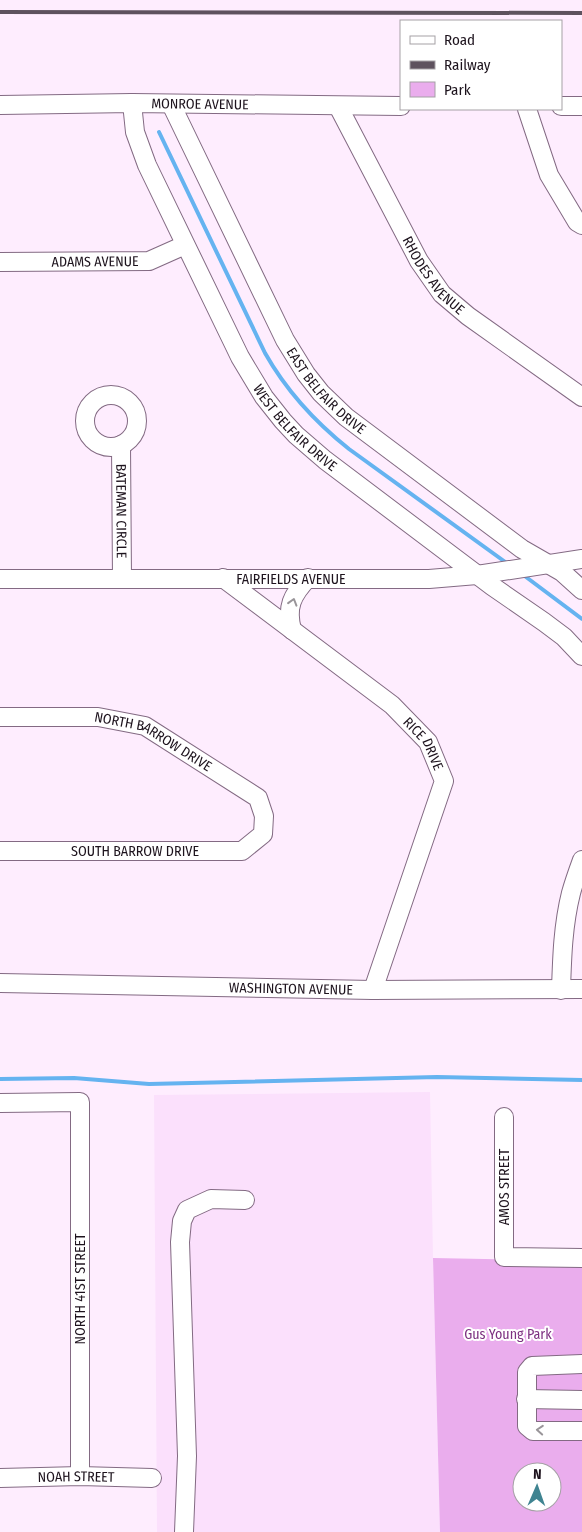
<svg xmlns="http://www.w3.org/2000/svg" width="582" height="1532" viewBox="0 0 582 1532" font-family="'Fira Sans Condensed',sans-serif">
  <rect width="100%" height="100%" fill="#feedfe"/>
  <path fill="#fbe0fc" d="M430 1092 433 1258 440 1532H157L154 1095Z"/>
  <path fill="#eaaded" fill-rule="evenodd" d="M433 1258 582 1261V1532H440ZM522 1472H552V1502H522Z"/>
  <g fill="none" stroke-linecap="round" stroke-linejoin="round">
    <path stroke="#65b3f0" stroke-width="4" d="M159 132 265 353C287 392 315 422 349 449L508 564
      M522 574 582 619
      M0 1079 74 1078 149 1084 437 1077 582 1080"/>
    <defs>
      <g id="minor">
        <path id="s1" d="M132 103 135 132 147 165 240 357 264 397 283 421 296 435 325 460 492 586 544 622 564 637 582 656"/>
        <path id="s2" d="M171 104 285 340 306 374 321 393 346 417 522 549 562 572 582 590"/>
        <path id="s3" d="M0 105 132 103 401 106"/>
        <path id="s4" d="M338 106 419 261 442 294 468 316 582 397"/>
        <path d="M561 106H582"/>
        <path d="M527 109 549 175 577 222 582 225"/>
        <path id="s5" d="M0 262 149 261 185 245"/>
        <circle cx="111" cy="421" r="26"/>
        <path id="s6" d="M121 445 122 578"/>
        <path id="s7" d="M223 578 392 705 428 742 444 781 373 990"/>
        <path id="s8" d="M0 579H429L477 575 582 559"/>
        <path d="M292 630C286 607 292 595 308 578"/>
        <path id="s9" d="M0 717H98L145 726 258 798 264 816 263 834 242 851H0"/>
        <path id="s10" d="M0 983 373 990 582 989"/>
        <path d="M561 990C562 957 563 925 571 893 574 882 578 871 582 860"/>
        <path d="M0 1103 80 1102V1476"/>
        <path d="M504 1117V1257L582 1258"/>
        <path d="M582 1364 532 1366 527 1372V1426L533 1431H582"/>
        <path d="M526 1399 582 1400"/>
        <path id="s11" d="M0 1478 80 1476 152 1478"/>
        <path d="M184 1532 187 1456 180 1242 182 1221 187 1210 211 1199 245 1200"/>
      </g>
    </defs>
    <use href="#minor" stroke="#836a83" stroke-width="20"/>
    <use href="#minor" stroke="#fff" stroke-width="18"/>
    <path stroke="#5e525e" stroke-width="4" d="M0 12 582 13"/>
  </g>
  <defs><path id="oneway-chevron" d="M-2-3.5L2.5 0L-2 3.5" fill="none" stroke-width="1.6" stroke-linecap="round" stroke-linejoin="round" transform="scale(1.25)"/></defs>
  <g stroke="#999599">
    <use href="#oneway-chevron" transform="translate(293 602) rotate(-73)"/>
    <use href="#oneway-chevron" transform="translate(540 1430) rotate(-176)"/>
  </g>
  <g text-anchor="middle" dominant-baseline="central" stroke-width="4" stroke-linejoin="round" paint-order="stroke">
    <g font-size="14" fill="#1d131d" stroke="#fff">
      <text stroke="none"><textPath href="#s3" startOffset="200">MONROE AVENUE</textPath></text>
      <text stroke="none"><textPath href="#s5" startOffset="95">ADAMS AVENUE</textPath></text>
      <text stroke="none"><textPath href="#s4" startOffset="195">RHODES AVENUE</textPath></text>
      <text stroke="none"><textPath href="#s2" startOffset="328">EAST BELFAIR DRIVE</textPath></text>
      <text stroke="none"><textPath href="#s1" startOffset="368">WEST BELFAIR DRIVE</textPath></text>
      <text stroke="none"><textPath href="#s6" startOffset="66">BATEMAN CIRCLE</textPath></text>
      <text stroke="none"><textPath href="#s8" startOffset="291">FAIRFIELDS AVENUE</textPath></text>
      <text stroke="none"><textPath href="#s9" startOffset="159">NORTH BARROW DRIVE</textPath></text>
      <text stroke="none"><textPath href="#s7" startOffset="262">RICE DRIVE</textPath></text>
      <text x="135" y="851">SOUTH BARROW DRIVE</text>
      <text stroke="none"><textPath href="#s10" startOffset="291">WASHINGTON AVENUE</textPath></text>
      <text transform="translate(504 1187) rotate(-90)">AMOS STREET</text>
      <text transform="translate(80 1289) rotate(-90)">NORTH 41ST STREET</text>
      <text stroke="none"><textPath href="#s11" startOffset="76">NOAH STREET</textPath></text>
    </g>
    <g font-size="14" fill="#7d3181" stroke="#fff">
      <text x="508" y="1334">Gus Young Park</text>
    </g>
  </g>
  <rect x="400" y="20" width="162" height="90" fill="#ffffff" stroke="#a5a1a5"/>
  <rect x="410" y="36" width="25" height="8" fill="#ffffff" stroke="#a5a1a5"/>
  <text x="444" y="45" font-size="15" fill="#1d131d">Road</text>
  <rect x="410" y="61" width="25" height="8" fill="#5e525e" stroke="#a5a1a5"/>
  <text x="444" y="70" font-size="15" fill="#1d131d">Railway</text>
  <rect x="410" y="82" width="25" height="15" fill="#eaaded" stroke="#a5a1a5"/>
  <text x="444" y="95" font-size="15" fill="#1d131d">Park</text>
  <g transform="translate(537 1487) rotate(2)"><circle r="24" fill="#ffffff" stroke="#a5a1a5"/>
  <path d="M0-4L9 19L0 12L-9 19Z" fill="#3f8491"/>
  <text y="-8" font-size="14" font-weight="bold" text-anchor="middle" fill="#1d131d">N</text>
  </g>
</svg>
